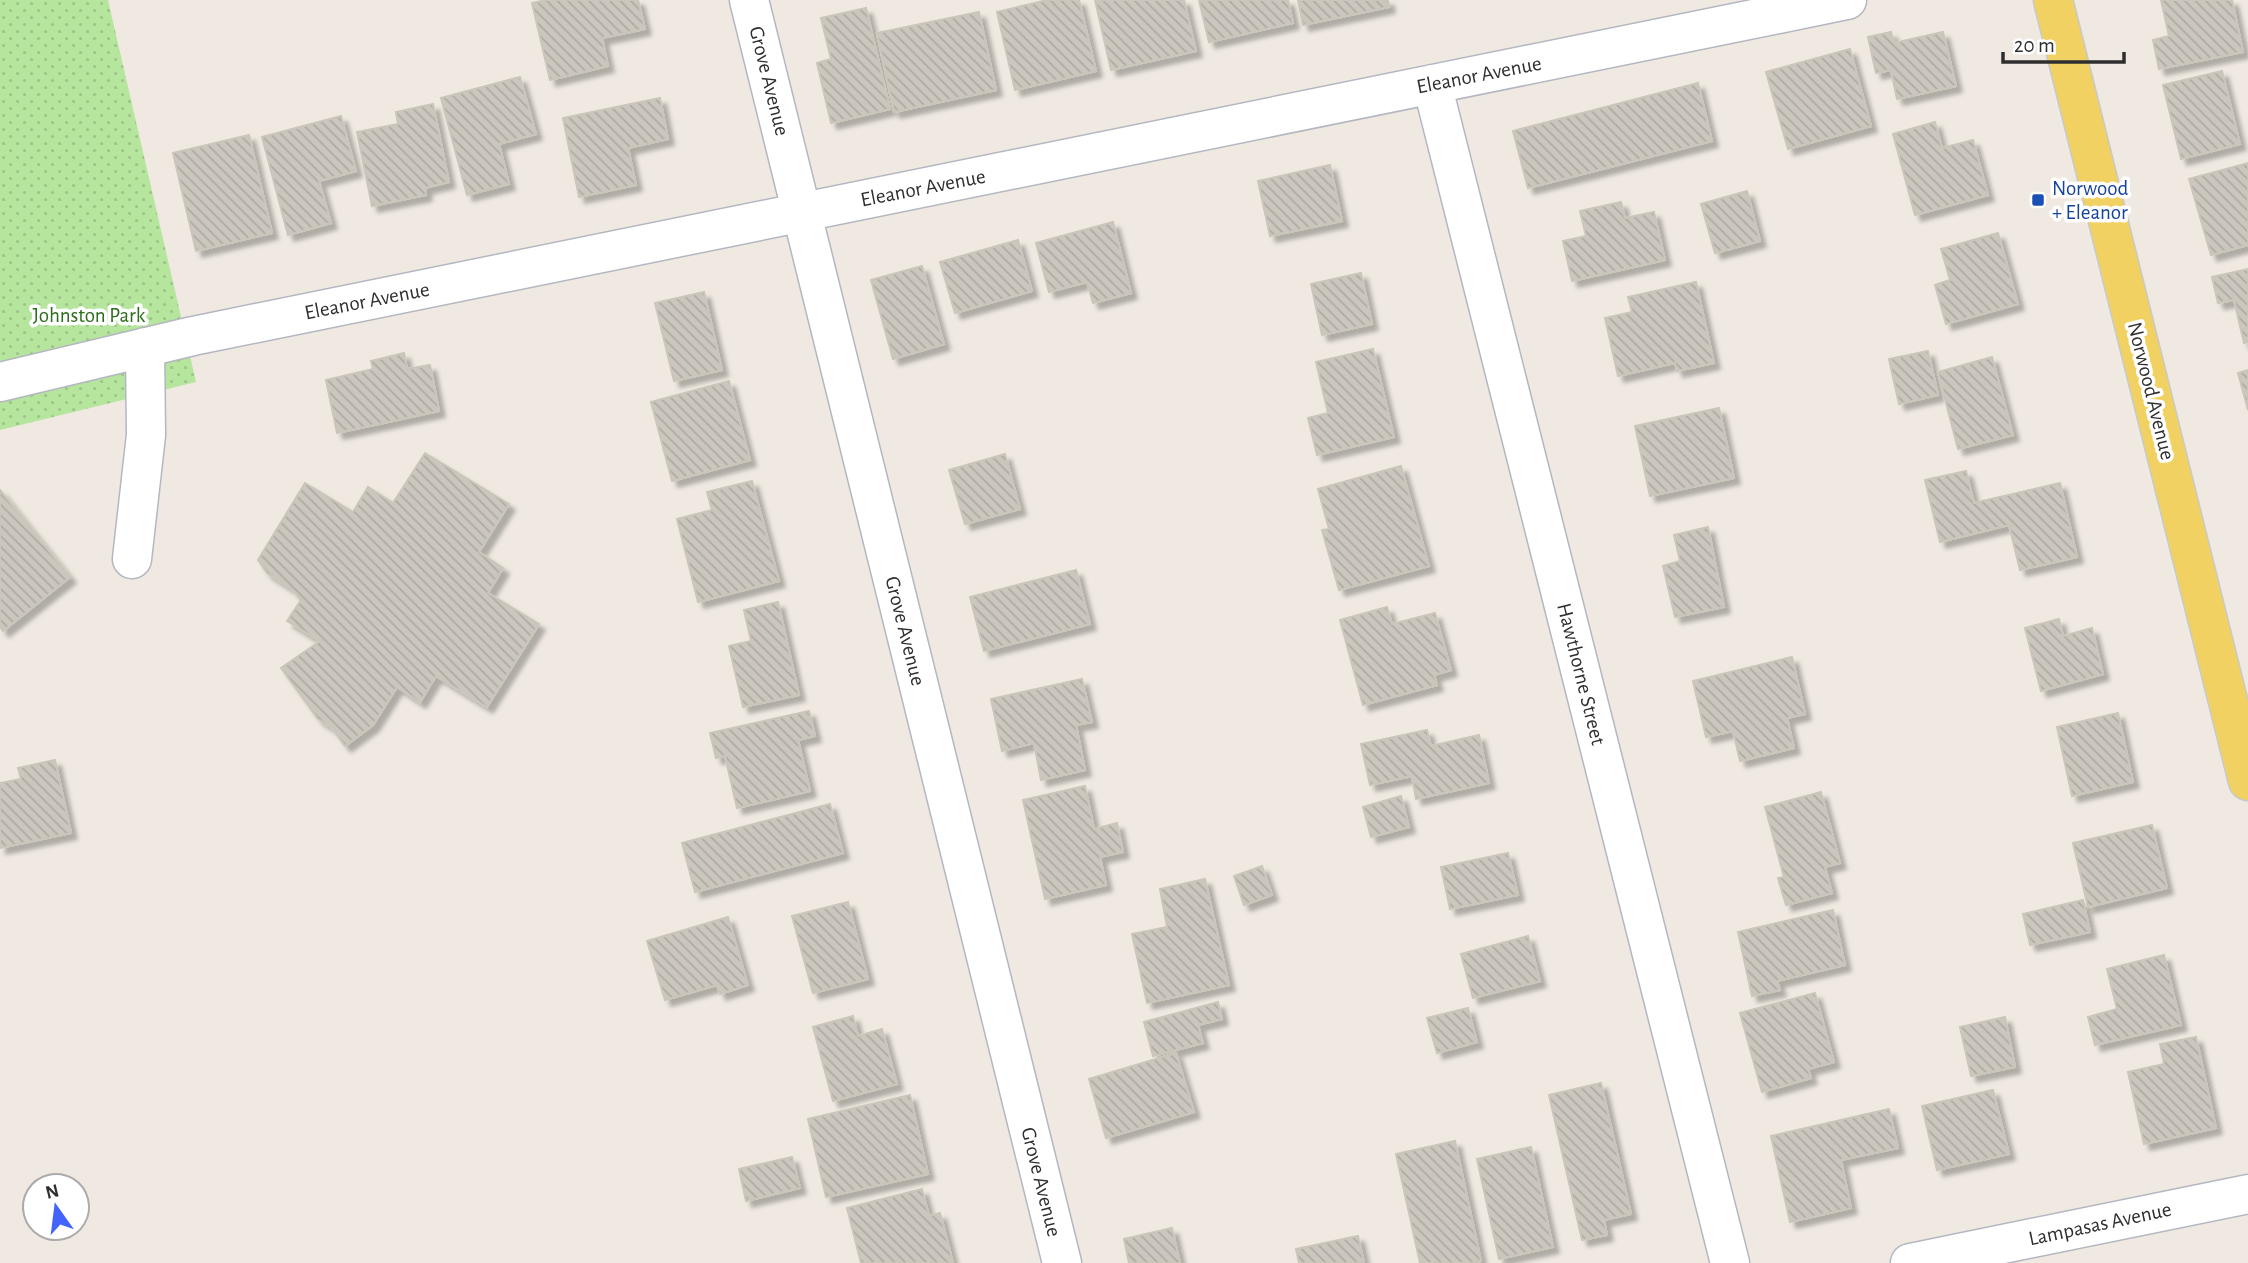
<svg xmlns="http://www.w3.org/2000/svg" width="2248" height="1263" viewBox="0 0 2248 1263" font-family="'Alegreya Sans',sans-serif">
  <defs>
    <pattern id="grass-dots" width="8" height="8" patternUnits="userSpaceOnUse" patternTransform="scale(1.75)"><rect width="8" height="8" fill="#b6e59e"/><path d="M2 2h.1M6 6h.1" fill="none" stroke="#9dc588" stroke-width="1.8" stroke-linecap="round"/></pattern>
    <pattern id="building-back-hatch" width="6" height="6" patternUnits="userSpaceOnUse" patternTransform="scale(1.75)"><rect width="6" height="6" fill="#cbc7bf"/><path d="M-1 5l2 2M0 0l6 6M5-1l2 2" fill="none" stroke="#afaba4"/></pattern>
    <filter id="shadow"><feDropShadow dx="6" dy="6" stdDeviation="2" flood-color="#0004"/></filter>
  </defs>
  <rect width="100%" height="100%" fill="#efe9e1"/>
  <path fill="url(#grass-dots)" d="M0 0H108L196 382 0 430Z"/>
  <path fill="url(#building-back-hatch)" stroke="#cbc5ba" stroke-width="2" filter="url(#shadow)" d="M546 0H638L645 29 602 38 608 66 550 80 532 3Z
    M1047 0H1079L1096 71 1015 90 997 12Z
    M1095 0H1184L1196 51 1111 70Z
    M1199 0H1288L1293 23 1209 42Z
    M1298 0H1388L1389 7 1303 25Z
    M2161 0H2232L2243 52 2159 69 2153 40 2169 36Z
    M866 8 890 109 831 123 817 63 831 59 821 18Z
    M979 12 996 90 894 112 877 33Z
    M1891 32 1894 43 1943 32 1956 86 1897 99 1891 70 1876 73 1868 37Z
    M1850 49 1871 126 1788 149 1766 72Z
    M2222 71 2240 144 2181 159 2163 85Z
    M520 77 536 134 499 144 509 184 467 195 441 98Z
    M1698 83 1712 141 1528 188 1513 131Z
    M660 98 668 139 628 148 636 185 579 197 563 118Z
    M433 104 449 182 425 188 426 195 372 206 357 132 398 124 396 112Z
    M341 116 356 171 319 181 331 223 288 235 262 137Z
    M1935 122 1942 148 1973 140 1988 195 1915 215 1893 134Z
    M249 135 272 233 196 251 173 153Z
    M2248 163V245L2211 255 2189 179Z
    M1330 165 1342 221 1270 236 1258 181Z
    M1747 191 1760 241 1715 253 1701 204Z
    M1621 202 1625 218 1654 212 1665 260 1572 281 1563 241 1586 236 1580 211Z
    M1113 222 1131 293 1093 303 1087 282 1049 292 1036 243Z
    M1998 233 2018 304 1946 324 1935 285 1950 280 1941 249Z
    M1018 240 1032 291 955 313 940 262Z
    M922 266 944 344 893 359 871 280Z
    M2248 269V342L2244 343 2234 300 2218 303 2212 277Z
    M1361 273 1372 324 1322 335 1311 284Z
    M1696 282 1714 363 1677 371 1675 363 1618 376 1605 318 1632 312 1628 297Z
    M704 292 722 370 674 381 655 303Z
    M1373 349 1394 437 1317 455 1308 418 1328 413 1316 362Z
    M1928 351 1938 395 1899 404 1889 359Z
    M404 353 407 369 430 365 439 411 337 433 326 380 373 369 371 361Z
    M1992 357 2013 435 1958 449 1938 372Z
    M2248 370V410L2238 373Z
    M729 381 750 460 672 481 651 402Z
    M1719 408 1734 478 1650 496 1635 426Z
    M425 453 509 504 479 552 503 568 488 593 539 624 487 707 436 676 420 702 397 687 373 725 345 746 332 728 318 719 281 668 320 641 287 621 301 600 292 589 267 573 258 560 305 483 353 512 368 487 393 503Z
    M1005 454 1020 509 965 524 949 470Z
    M1401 466 1429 566 1339 590 1322 530 1329 529 1318 489Z
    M1966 471 1974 503 2060 483 2077 557 2020 570 2009 525 1940 542 1925 480Z
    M752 481 779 581 698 602 677 519 712 510 707 492Z
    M0 490 70 577 3 631 0 627Z
    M1708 527 1724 607 1675 617 1663 566 1680 561 1674 535Z
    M1076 570 1090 624 984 651 970 597Z
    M778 602 799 695 743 707 729 646 751 641 744 610Z
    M1387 607 1392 624 1435 613 1451 670 1434 675 1437 685 1363 705 1340 620Z
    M2059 619 2063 636 2092 628 2103 674 2041 691 2025 628Z
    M1792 657 1805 714 1787 718 1794 748 1740 761 1733 731 1706 737 1693 681Z
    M1082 679 1092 722 1076 725 1085 770 1041 780 1034 743 1002 751 991 699Z
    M809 711 815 736 798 740 810 791 737 808 725 756 716 758 710 733Z
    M2118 713 2133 782 2072 796 2057 727Z
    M1427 730 1431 746 1479 735 1489 783 1416 799 1412 776 1370 785 1361 744Z
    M55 760 71 833 0 848V783L21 779 18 768Z
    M1085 786 1094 829 1117 823 1123 852 1100 857 1106 885 1045 899 1023 800Z
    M1821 792 1840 863 1825 867 1832 893 1786 905 1778 878 1784 877 1765 807Z
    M1401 796 1409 827 1371 837 1363 807Z
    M830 804 843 853 695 892 682 843Z
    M2152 825 2167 888 2088 907 2073 843Z
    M1508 853 1518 895 1450 909 1441 867Z
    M1262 866 1272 895 1244 905 1234 876Z
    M1205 879 1229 985 1147 1003 1132 934 1167 927 1160 889Z
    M2083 900 2090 932 2030 945 2023 914Z
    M848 902 868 979 813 993 792 916Z
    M1833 910 1845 965 1777 981 1780 990 1752 996 1738 932Z
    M728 917 748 985 720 994 717 985 665 1000 647 941Z
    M1528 936 1540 981 1473 998 1461 954Z
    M2164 955 2181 1025 2095 1045 2088 1017 2117 1009 2107 969Z
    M1815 993 1834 1062 1808 1069 1811 1078 1762 1092 1740 1013Z
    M1218 1002 1222 1019 1198 1025 1203 1043 1153 1056 1144 1022Z
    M1468 1008 1477 1042 1437 1053 1427 1018Z
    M853 1016 858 1036 882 1029 897 1084 833 1101 813 1027Z
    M2005 1017 2015 1067 1971 1076 1960 1027Z
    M2196 1037 2216 1128 2144 1144 2128 1072 2164 1064 2160 1044Z
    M1176 1053 1194 1112 1106 1138 1089 1079Z
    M1601 1083 1631 1214 1604 1220 1607 1235 1582 1240 1549 1095Z
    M1993 1090 2009 1154 1937 1170 1922 1106Z
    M910 1095 928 1174 826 1197 808 1119Z
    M1889 1109 1898 1148 1841 1160 1851 1208 1790 1222 1771 1136Z
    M1455 1141 1481 1261 1473 1263H1420L1396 1154Z
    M1531 1147 1553 1247 1499 1259 1477 1159Z
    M792 1157 800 1188 746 1201 739 1169Z
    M922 1189 929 1216 940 1213 953 1263H861L847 1208Z
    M1172 1228 1180 1263H1129L1124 1239Z
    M1358 1236 1364 1263H1299L1296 1249Z"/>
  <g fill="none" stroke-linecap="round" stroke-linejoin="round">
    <defs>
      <path id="minor" d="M749 0 1062 1263
        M1432 84 1730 1263
        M0 382 193 336 1847 0
        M132 559 146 435 145 347
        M1910 1263 2248 1194"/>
      <path id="major" d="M2053 0 2248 781"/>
    </defs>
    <use href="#minor" stroke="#b4b7c1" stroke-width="41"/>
    <use href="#major" stroke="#c9c9c9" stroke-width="41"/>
    <use href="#minor" stroke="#fff" stroke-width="38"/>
    <use href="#major" stroke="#f2d163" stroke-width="38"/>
  </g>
  <rect fill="#1a4fb4" stroke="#fff" stroke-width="2.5" x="2031" y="193" width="14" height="14" rx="3.5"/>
  <g text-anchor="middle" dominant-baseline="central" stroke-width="7" stroke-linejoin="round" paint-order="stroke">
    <g font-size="21" fill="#2e2e2e" stroke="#fff">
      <text transform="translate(1479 75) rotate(-11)">Eleanor Avenue</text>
      <text transform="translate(769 81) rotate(76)">Grove Avenue</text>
      <text transform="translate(923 188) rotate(-11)">Eleanor Avenue</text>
      <text transform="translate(367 301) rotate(-11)">Eleanor Avenue</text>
      <text transform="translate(2151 391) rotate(76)">Norwood Avenue</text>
      <text transform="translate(905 631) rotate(76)">Grove Avenue</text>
      <text transform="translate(1581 674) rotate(76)">Hawthorne Street</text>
      <text transform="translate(1041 1182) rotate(76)">Grove Avenue</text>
      <text transform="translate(2100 1224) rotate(-12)">Lampasas Avenue</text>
    </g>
    <g font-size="21" fill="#164399" stroke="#fff" text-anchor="start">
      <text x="2052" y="188">Norwood<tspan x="2052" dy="24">+ Eleanor</tspan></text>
    </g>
    <g font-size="21" fill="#2c6e1b" stroke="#fff">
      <text x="89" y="315">Johnston Park</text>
    </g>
  </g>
  <g transform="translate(56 1207) rotate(346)"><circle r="33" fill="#ffffff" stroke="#ababab" stroke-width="2"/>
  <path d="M0-5L12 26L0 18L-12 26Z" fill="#4264fb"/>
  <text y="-10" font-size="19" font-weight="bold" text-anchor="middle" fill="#2e2e2e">N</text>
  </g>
  <path d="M2003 52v10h121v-10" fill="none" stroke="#2e2e2e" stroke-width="3.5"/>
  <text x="2014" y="52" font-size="21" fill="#2e2e2e" stroke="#ffffff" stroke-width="5" paint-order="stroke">20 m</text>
</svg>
